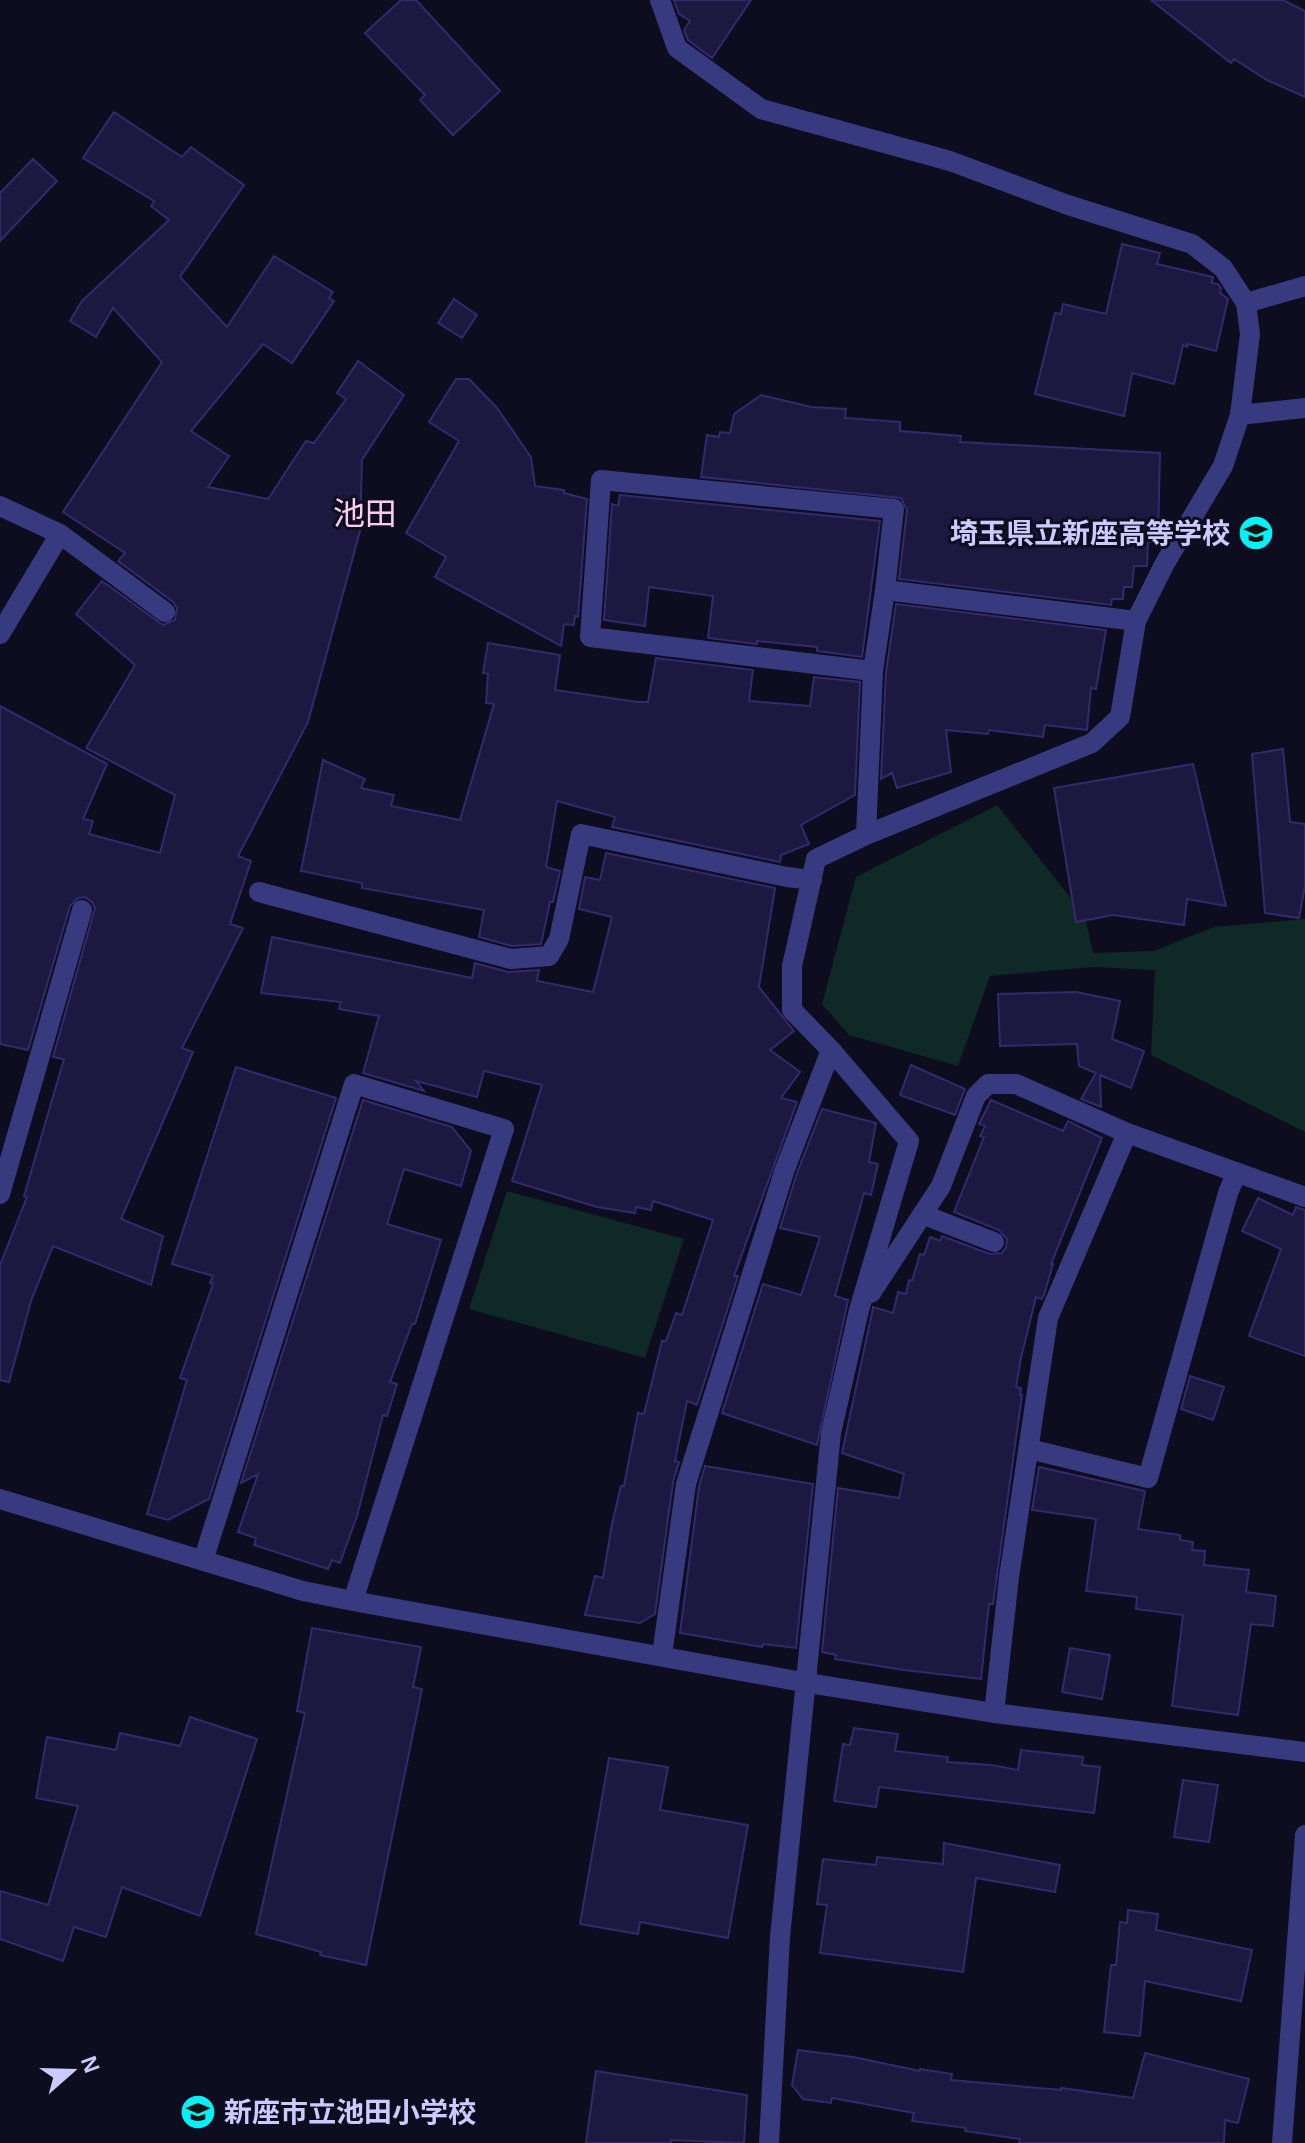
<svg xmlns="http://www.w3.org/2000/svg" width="1305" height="2143" viewBox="0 0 1305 2143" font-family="Arial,'Noto Sans JP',sans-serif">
  <rect width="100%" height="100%" fill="#0e0c1f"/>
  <path fill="#0f2926" d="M997 805 1085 916 1093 953 1154 951 1214 927 1305 919V1132L1151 1055 1155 970 1093 967 990 976 958 1066 849 1035 822 1004 856 877Z
    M507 1191 684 1239 645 1358 469 1309Z"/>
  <path fill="#1d1840" stroke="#322a6c" stroke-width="2" d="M401 0H416L500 91 453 135 420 100 425 95 365 33Z
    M674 0H751L712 58 688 40 684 30 690 21 679 14Z
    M1151 0H1283L1305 11V97L1267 80 1234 59 1231 63Z
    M114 112 182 157 191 147 244 185 180 277 227 327 274 256 333 292 329 298 334 301 292 363 263 344 191 431 229 456 208 487 268 499 306 441 314 443 346 399 337 393 358 361 404 395 362 460 360 531 308 722 238 856 251 861 230 924 243 928 182 1048 193 1052 121 1219 163 1236 151 1285 53 1246 31 1301 9 1382 0 1380V1265L27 1197 24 1196 64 1059 53 1057 95 908 92 902 85 897 78 898 70 906 28 1050 0 1044V706L107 764 83 819 93 821 89 834 160 853 175 795 86 748 135 665 76 614 102 581 163 625 175 620 177 608 173 602 118 561 125 553 63 512 162 362 113 308 96 337 70 321 82 301 169 220 151 206 154 201 83 158Z
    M33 159 57 181 0 241V193Z
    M1122 244 1160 253 1157 264 1213 277 1212 283 1218 284 1221 288 1220 293 1228 299 1216 351 1188 344 1187 347 1183 345 1174 384 1132 373 1124 416 1035 394 1055 313 1061 314 1063 304 1106 314Z
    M454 299 477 315 462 338 438 323Z
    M456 379H469L497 408 531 457 535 486 564 490V493L587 499 578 617 575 616 574 625 564 624 561 646 435 577 446 557 406 533 459 441 429 422Z
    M761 395 811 407 846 409 845 418 900 422V431L961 436 960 442 1160 453 1158 536 1153 535V542H1148L1147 566H1134L1132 587H1124L1123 599H1112L1111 605 899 579 907 510 901 498 701 477 707 435 719 437 720 432 730 433 734 414Z
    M620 495 880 521 862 657 817 651V647L757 641V644L708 638 713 596 649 587 645 626 604 620 612 504 618 506Z
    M896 604 1106 630 1096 689 1091 688 1087 730 1045 725 1043 737 989 730 988 734 946 730 951 772 897 788 892 773 881 779 886 672Z
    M488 643 560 655 555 690 637 702H648L656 658 753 670 749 701 810 706 814 677 860 682 855 795 801 825 809 844 781 855 780 862 612 827 615 817 557 801 546 867 560 871 553 902H550L541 944 512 946 479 937 484 910 362 888V883L301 871 323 760 365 779 361 788 394 795 391 806 460 820 494 704 486 703 488 674 483 673Z
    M1283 749 1290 822 1305 824V886L1299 918 1265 913 1252 754Z
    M1193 764 1226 906 1187 899 1184 925 1113 915 1076 922 1054 788Z
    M606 853 775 888 759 987 794 1031 770 1050 800 1072 781 1098 797 1102 734 1276H738L697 1405 687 1401 675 1461 679 1462 673 1482 655 1614 640 1623 585 1615 595 1576 603 1578 612 1524 621 1486H624L638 1413 644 1414 662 1341H666L676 1313 682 1315 713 1220 653 1201 651 1210 636 1207 635 1213 597 1207 512 1181 542 1085 484 1071 477 1097 416 1081 424 1091 363 1073 379 1016 339 1009 341 1002 261 993 272 937 472 978 475 963 508 972 539 970 537 981 593 992 612 917 579 909 585 877 600 880Z
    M1076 992 1120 1001 1112 1039 1144 1051 1131 1088 1100 1075 1101 1107 1081 1099 1096 1073 1079 1066 1077 1044 1000 1046 998 994Z
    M911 1065 965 1089 955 1115 900 1095Z
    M236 1067 336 1098 209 1499 168 1520 147 1514 187 1380 180 1378 213 1284 210 1283 213 1276 172 1264Z
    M363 1100 452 1127 471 1151 461 1186 404 1169 387 1224 441 1240 415 1324H412L390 1382 397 1384 387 1416 383 1415 357 1516 340 1563 332 1560 328 1569 254 1545 256 1538 238 1532 258 1474 241 1483Z
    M991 1100 1063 1131 1068 1121 1102 1138 1051 1264H1053L1045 1292 1042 1299 1036 1297 1021 1358 1016 1387 1021 1388 1020 1395H1022L993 1604H989L981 1679 904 1670 835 1659 836 1655 822 1652 838 1488 899 1498 904 1474 842 1453 872 1313 873 1307 893 1313 898 1292 906 1294 909 1280 912 1281 920 1254 924 1255 930 1237 940 1241 942 1236 990 1254 1002 1253 1006 1247 1007 1239 999 1230 954 1212 984 1137 980 1136 985 1126 979 1124Z
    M822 1109 876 1123 869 1162 878 1164 871 1195 864 1193 835 1296 848 1300 817 1445 722 1413 763 1284 801 1295 820 1237 780 1228 797 1173Z
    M1258 1198 1293 1215 1296 1207 1305 1210V1356L1249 1336 1281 1249 1242 1231Z
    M1190 1376 1224 1387 1213 1420 1181 1409Z
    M705 1466 813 1484 796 1648 763 1644 762 1647 680 1633 699 1487Z
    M1039 1467 1145 1491 1138 1529 1180 1535V1540L1193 1542 1192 1550 1205 1551 1204 1565 1249 1570 1246 1592 1276 1596 1273 1626 1251 1624 1238 1715 1172 1706 1183 1615 1136 1609 1137 1597 1086 1591 1096 1519 1032 1510Z
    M312 1628 421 1647 413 1687 422 1689 366 1965 320 1955 321 1952 256 1934 305 1713 297 1711Z
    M1070 1648 1110 1655 1102 1699 1062 1692Z
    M190 1717 257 1739 200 1916 122 1887 106 1937 74 1927 63 1961 0 1939V1891L48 1905 78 1806 36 1798 47 1737 116 1750 120 1733 180 1746Z
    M854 1728 898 1734 895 1751 948 1757 947 1762 991 1765 1018 1770 1021 1750 1083 1757 1082 1765 1100 1767 1094 1813 879 1787 876 1807 834 1801 843 1744 850 1745Z
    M609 1758 668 1767 660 1810 748 1825 728 1938 640 1922 638 1934 580 1924Z
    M1183 1780 1218 1785 1209 1842 1174 1837Z
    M944 1843 1060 1865 1055 1892 976 1878 963 1972 820 1953 827 1905 817 1904 823 1859 876 1865 877 1857 943 1864Z
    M1128 1910 1158 1914 1156 1930 1252 1950 1241 2001 1145 1981 1140 2036 1104 2032 1111 1965H1116L1120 1922 1127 1923Z
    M798 2050 853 2057 920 2071V2069L952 2074 951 2080 1061 2090V2088L1133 2098 1145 2053 1249 2079 1238 2123 1225 2120 1224 2143H1019L1020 2139 965 2131 966 2128 912 2121 914 2113 832 2098 831 2103 803 2099 792 2085Z
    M596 2071 747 2095 744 2143 671 2140V2143H586Z"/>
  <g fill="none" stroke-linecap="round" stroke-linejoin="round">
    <path stroke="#373a7f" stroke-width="20" d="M660 0 677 48 761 109 950 161 1068 205 1192 244 1223 268 1246 303
      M1240 415 1250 334 1246 303 1305 286
      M0 506 60 534 165 612
      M0 634 60 534
      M873 671 590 637 601 480 894 509 885 590
      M866 835 873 671 885 590 1136 621
      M259 892 511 959 549 956 559 939 581 834 787 877 812 880
      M0 1194 82 910
      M924 1215 994 1242
      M871 1293 941 1186 976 1096 988 1084H1016L1127 1133 1305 1197
      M1029 1449 1148 1478 1228 1193 1236 1174
      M0 1499 303 1591 353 1601 808 1683 994 1713 1305 1752
      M203 1561 354 1084 504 1129 353 1601
      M662 1655 686 1484 785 1169 831 1050
      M994 1713 1009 1577 1048 1318 1127 1133
      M769 2143 780 1937 831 1433 859 1310 909 1141 831 1050 792 1010V966L816 859 866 835 1092 743 1120 717 1136 621 1165 563 1223 466 1240 415 1305 408
      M1282 2143 1305 1835"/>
  </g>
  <defs>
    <symbol id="school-disc" viewBox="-11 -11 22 22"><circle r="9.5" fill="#00f1f6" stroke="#0e0c1f"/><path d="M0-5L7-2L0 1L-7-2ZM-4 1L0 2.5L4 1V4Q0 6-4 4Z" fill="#111"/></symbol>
  </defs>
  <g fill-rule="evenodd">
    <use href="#school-disc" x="1236" y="513" width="40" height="40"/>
    <use href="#school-disc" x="178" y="2092" width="40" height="40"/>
  </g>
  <g text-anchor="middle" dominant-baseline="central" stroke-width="6" stroke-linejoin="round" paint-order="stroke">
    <g font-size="28" font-weight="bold" fill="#cccbff" stroke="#0e0c1f" text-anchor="end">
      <text x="1230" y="533">埼玉県立新座高等学校</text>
      <text x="224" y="2112" text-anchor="start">新座市立池田小学校</text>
    </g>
    <g font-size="32" fill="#ffcdf1" stroke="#0e0c1f">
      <text x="365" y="514">池田</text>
    </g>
  </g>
  <g transform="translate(72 2071) rotate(70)" stroke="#0e0c1f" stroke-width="6" paint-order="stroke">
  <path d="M0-6L14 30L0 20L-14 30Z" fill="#cccbff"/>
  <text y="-12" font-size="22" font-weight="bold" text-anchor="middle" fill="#cccbff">N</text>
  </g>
</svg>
